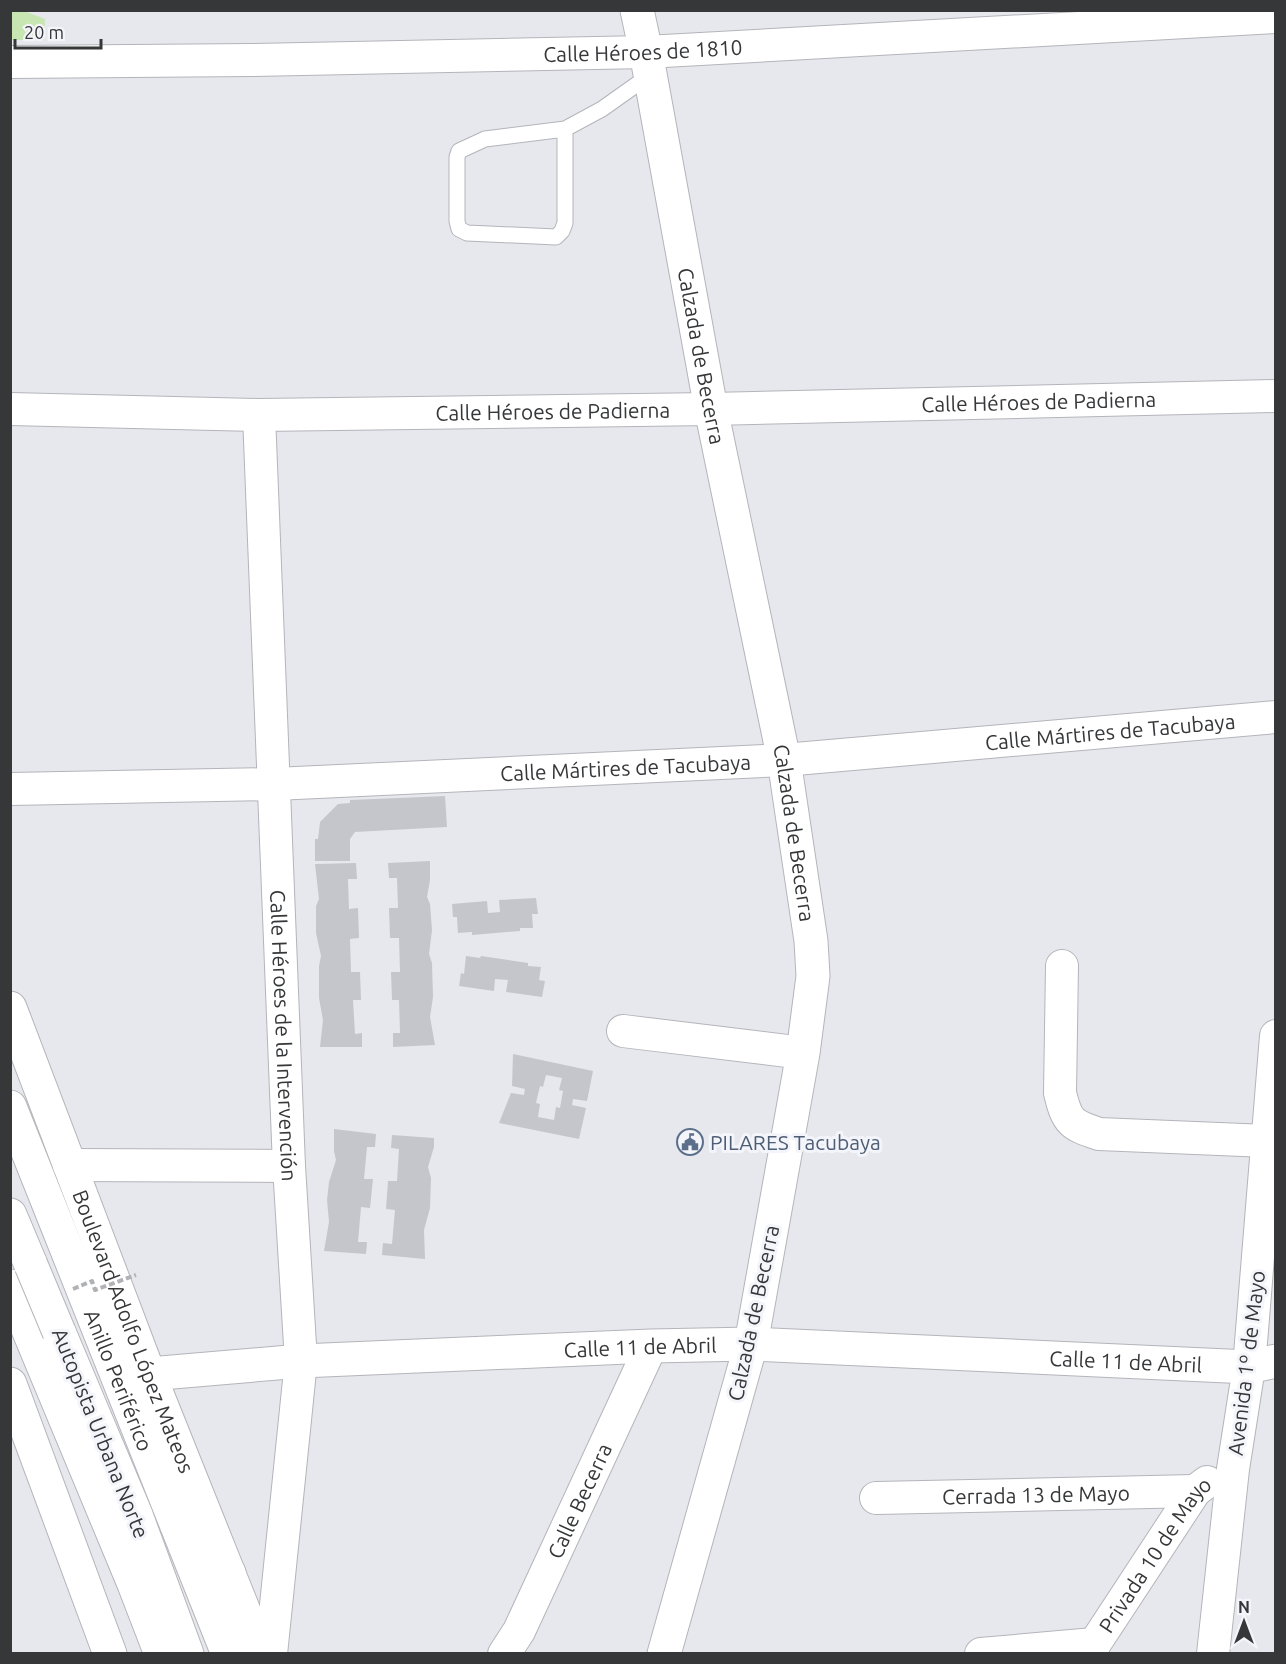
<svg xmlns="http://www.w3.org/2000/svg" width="1286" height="1664" viewBox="0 0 1286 1664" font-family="Ubuntu,sans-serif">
  <rect width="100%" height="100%" fill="#e6e8ed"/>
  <path fill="#c8e6b1" d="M10 11H24L45 19 44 40H11Z"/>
  <path fill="#c4c6cb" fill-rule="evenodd" d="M445 796 447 827 355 832 350 839V861H315V839H318L320 822 338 804 350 803V800Z
    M430 861V880L427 897 430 904 432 930 429 954 432 963 433 997 430 1017 435 1045 393 1047V1033H400L399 1000H392L391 972H400L399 938H390L389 908H398L397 878H389L388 863Z
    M356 863 357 879H348L349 909 358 908 359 938 350 939 351 972H360L361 1000H353L355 1034 362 1033V1047H320L323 1020 319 998V966L321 956 316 933V906L319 899 315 864Z
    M536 898 538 914H532L533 928H520V931L472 935V932L458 933 457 917H453L452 904 487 901 488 913 500 912 499 900Z
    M466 956 480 958 481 956 528 963V966L541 967 539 980 545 981 542 997 506 992 508 980 495 979 494 991 459 986 461 973 464 974Z
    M513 1054 593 1071 587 1101 573 1099 572 1105 586 1108 579 1139 499 1123 511 1093 524 1095 525 1089 512 1086ZM546 1075 562 1078 559 1090 563 1091 560 1108 556 1107 554 1120 538 1117 540 1104 536 1103 540 1086 543 1087Z
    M334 1129 376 1134 375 1147H367L364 1179H373L370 1208 361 1207 358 1242H367L366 1254 324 1251 329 1222 327 1200 329 1182 336 1160 334 1151Z
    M392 1135 434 1138V1147L428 1167 431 1178 430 1208 424 1230 425 1259 382 1255 383 1243 392 1244 395 1210 386 1209 388 1181H397L399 1149 391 1148Z"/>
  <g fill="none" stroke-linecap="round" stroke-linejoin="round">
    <defs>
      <path id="service" d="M565 129V223L562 231 556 237 467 233 459 229 457 221V157L459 151 485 139 565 129 602 109 650 75"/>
      <g id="minor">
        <path id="s1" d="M10 62 251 60 646 52 1276 17"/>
        <path id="s2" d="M10 409 259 415 711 409 1276 396"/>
        <path id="s3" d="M259 415 289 1166 301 1361 271 1654"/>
        <path id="s4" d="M10 789 275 784 784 760 1276 717"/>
        <path d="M1062 966 1060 1093C1067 1122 1071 1125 1099 1134L1267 1141"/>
        <path d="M623 1031 803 1053"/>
        <path d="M69 1165 289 1166"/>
        <path id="s5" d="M876 1498 1195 1491"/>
        <path id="s6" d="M504 1654 519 1631 651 1346"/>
        <path d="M981 1654 1094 1644"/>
        <path id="s7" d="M1088 1654 1195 1491 1207 1482"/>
        <path d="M1213 1654 1233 1469 1249 1367 1276 1036"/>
      </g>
      <g id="tertiary">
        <path id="s8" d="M637 10 646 52 711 409 784 760 811 941 813 976 803 1053 751 1344 664 1654"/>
        <path id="s9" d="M149 1374 301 1361 651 1346 751 1344 1249 1367 1276 1361"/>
      </g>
      <g id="secondary">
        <path id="s10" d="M10 1008 149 1374 261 1654"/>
        <path d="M10 1384 110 1654"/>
      </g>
      <g id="motorway">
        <path id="s11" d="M10 1107 228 1654"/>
        <path d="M10 1215 31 1265"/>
        <path d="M10 1286 134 1584 161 1654"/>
        <path d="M59 1332 136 1515 187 1654"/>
        <path d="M229 1573 236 1643"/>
      </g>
    </defs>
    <use href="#service" stroke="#b4b5ba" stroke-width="17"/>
    <use href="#minor" stroke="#b4b5ba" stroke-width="34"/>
    <use href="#tertiary" stroke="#b4b5ba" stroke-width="35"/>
    <use href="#secondary" stroke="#b4b5ba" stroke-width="35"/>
    <use href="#motorway" stroke="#b4b5ba" stroke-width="35"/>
    <use href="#service" stroke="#fff" stroke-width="15"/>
    <use href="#minor" stroke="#fff" stroke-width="32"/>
    <use href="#tertiary" stroke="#fff" stroke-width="33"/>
    <use href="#secondary" stroke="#fff" stroke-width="33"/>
    <use href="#motorway" stroke="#fff" stroke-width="33"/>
    <defs>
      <path id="motorway-bridge" d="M31 1265 59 1332"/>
    </defs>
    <use href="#motorway-bridge" stroke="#b4b5ba" stroke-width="35" stroke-linecap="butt"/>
    <path stroke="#b0b2b6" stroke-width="4" stroke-dasharray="6 3" stroke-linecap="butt" d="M73 1289 92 1281 95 1290 136 1275"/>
    <use href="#motorway-bridge" stroke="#fff" stroke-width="33"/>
  </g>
  <defs>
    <symbol id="civic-ring" viewBox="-11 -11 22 22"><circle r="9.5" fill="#f4f5fb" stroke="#5c6f8a" stroke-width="1.5"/><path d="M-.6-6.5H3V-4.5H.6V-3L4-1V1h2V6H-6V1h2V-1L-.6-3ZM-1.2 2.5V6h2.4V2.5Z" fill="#5c6f8a"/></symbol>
  </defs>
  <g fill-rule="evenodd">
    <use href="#civic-ring" x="675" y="1127" width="30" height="30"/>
  </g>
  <g text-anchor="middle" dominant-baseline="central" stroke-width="6" stroke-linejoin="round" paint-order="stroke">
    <g font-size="21" fill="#363739" stroke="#f4f5fb">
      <text stroke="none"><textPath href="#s1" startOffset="633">Calle Héroes de 1810</textPath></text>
      <text stroke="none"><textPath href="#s8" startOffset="352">Calzada de Becerra</textPath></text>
      <text stroke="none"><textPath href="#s2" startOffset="1029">Calle Héroes de Padierna</textPath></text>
      <text stroke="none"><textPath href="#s2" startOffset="543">Calle Héroes de Padierna</textPath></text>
      <text stroke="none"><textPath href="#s4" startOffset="1102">Calle Mártires de Tacubaya</textPath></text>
      <text stroke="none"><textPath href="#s4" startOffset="616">Calle Mártires de Tacubaya</textPath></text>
      <text stroke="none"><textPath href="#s8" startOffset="838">Calzada de Becerra</textPath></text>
      <text stroke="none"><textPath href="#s3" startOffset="621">Calle Héroes de la Intervención</textPath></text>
      <text transform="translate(753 1313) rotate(-78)">Calzada de Becerra</text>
      <text stroke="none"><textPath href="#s10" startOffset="346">Boulevard Adolfo López Mateos</textPath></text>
      <text stroke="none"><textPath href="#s9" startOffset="492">Calle 11 de Abril</textPath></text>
      <text stroke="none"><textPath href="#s9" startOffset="978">Calle 11 de Abril</textPath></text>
      <text transform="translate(1246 1363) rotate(-83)">Avenida 1º de Mayo</text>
      <text stroke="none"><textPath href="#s11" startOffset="294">Anillo Periférico</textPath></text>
      <text transform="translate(101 1433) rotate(68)">Autopista Urbana Norte</text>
      <text stroke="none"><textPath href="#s5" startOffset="160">Cerrada 13 de Mayo</textPath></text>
      <text stroke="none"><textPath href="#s6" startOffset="171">Calle Becerra</textPath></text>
      <text stroke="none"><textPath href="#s7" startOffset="120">Privada 10 de Mayo</textPath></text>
    </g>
    <g font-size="21" fill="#4e5e75" stroke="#f4f5fb" text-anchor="start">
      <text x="710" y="1142">PILARES Tacubaya</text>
    </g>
  </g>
  <rect width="1286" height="1664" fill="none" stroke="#363739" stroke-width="24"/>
  <g transform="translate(1244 1622)" stroke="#f4f5fb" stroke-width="4.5" paint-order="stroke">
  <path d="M0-4.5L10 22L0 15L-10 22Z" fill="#363739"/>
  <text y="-9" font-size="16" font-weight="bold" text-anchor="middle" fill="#363739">N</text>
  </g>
  <path d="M15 39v9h86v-9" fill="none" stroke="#363739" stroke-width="3"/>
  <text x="24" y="39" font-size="18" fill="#363739" stroke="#f4f5fb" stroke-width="4.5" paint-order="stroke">20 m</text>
</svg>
